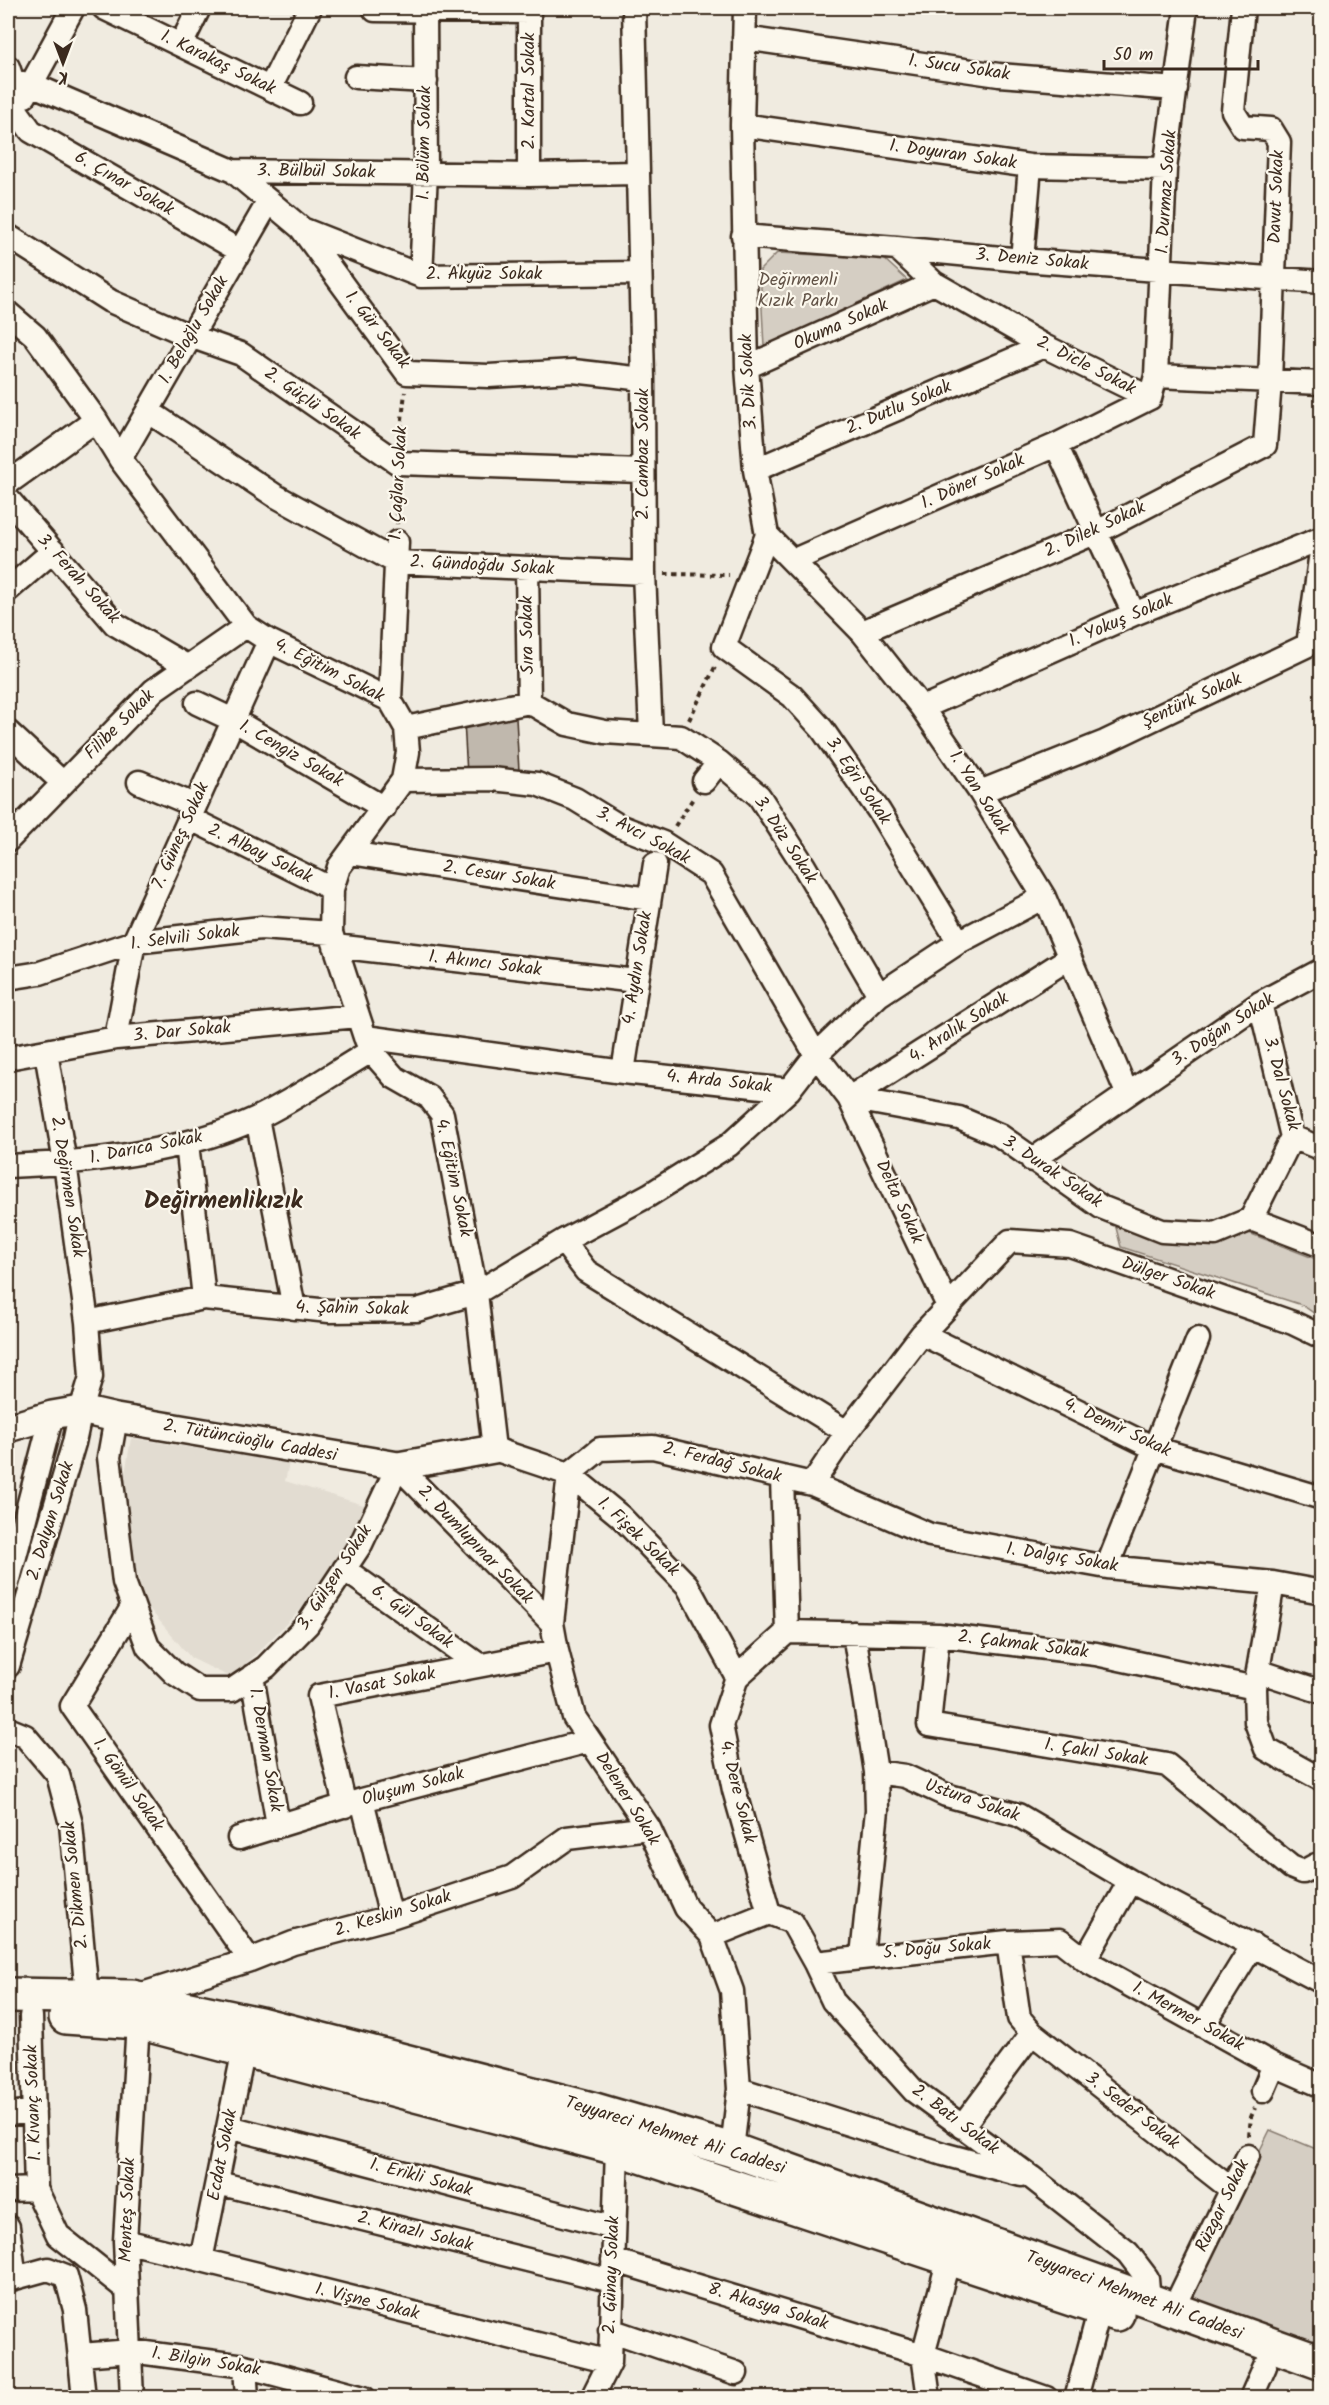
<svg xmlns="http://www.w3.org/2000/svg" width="1329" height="2405" viewBox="0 0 1329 2405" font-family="Kalam,sans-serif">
  <rect width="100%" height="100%" fill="#f0ebe0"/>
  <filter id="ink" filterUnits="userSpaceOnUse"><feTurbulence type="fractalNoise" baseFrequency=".0167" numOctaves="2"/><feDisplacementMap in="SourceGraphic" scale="12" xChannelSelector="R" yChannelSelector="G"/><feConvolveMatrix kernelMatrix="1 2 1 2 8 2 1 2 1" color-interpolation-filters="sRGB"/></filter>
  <g filter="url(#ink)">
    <path fill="#e2dcd1" d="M131 1438 289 1463 285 1481 367 1506 320 1590 232 1678 191 1658 146 1605 131 1551 124 1481Z"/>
    <path fill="#d5cec3" stroke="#887c70" stroke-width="1.5" d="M777 253 883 258 907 280 764 347 760 270Z
      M1114 1220 1204 1241 1249 1233 1321 1261V1318L1302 1305 1121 1247Z
      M1270 2130 1321 2151V2350L1186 2299Z"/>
    <path fill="#c0b8ad" stroke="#3b2a1e" stroke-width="1.5" d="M516 718 519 771 467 774 464 721Z"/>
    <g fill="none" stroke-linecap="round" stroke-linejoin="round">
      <defs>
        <path id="minor" d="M104 8 300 103
          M634 8 643 379 644 573 651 734
          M745 8 742 125 747 367 755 470 767 535 724 647 792 696 822 729 879 811 959 942
          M375 10 529 12
          M744 38 999 75 1176 89
          M181 45 199 8
          M8 67 13 82 16 110 31 131 240 251
          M356 77 426 81
          M13 82 31 84 233 171 529 175 636 173
          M270 88 310 8
          M25 96 73 8
          M742 125 1030 166 1165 169
          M233 171 301 228 407 373 489 376 573 371 643 379
          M529 175V8
          M302 229 421 276 639 273
          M8 236 110 301 190 336 241 354 398 463 642 471
          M743 236 897 248 1022 260 1322 282
          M897 248 934 283 1044 346 1150 398 1156 376 1322 383
          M1022 260 1030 166
          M421 276 426 173 425 9
          M8 313 35 336 96 420 120 459 246 626 269 641 390 700 406 728 408 752 403 780 339 867 332 889 331 933 365 1037 371 1051 394 1077 429 1097 442 1114 476 1293 494 1449 569 1474 620 1516 687 1585 737 1677
          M747 367 934 283
          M1156 376 1165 169 1186 8
          M148 411 274 495 396 562 644 573
          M1056 445 1134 614
          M120 459 269 201
          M755 470 1044 346
          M8 483 96 420
          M8 499 115 624 188 667
          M767 535 862 632 922 708 980 792 1044 897 1127 1093
          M794 560 1056 445 1150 398
          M527 568 529 702
          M8 590 53 551
          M862 632 1097 532 1265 445 1270 382 1279 142 1271 129 1243 127 1233 111 1243 8
          M390 700 397 542
          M197 703 235 721 384 808
          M922 708 1134 614 1322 538
          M406 728 529 702 567 724 605 732 681 737 719 762 759 796 804 866 879 995
          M8 732 63 783
          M403 780 492 779 537 784 575 799 619 826 663 843 711 874 816 1055 849 1098 959 1118 999 1135 1101 1207 1162 1231 1215 1234 1251 1219 1292 1137
          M704 781 719 762
          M139 782 194 805
          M980 792 1105 742 1308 645 1322 545
          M189 818 332 889
          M8 840 154 690 246 626
          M350 853 649 899
          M335 946 636 981
          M8 978 40 973 134 942 261 928 331 933
          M1260 1003 1292 1137 1322 1149
          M365 1037 623 1072 789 1090
          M116 1038 134 942 269 641
          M46 1052 65 1163 87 1322
          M8 1058 116 1038 358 1016
          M623 1072 655 864
          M257 1118 294 1308
          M187 1143 204 1298
          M1032 1160 1260 1003 1322 970
          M8 1166C87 1163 184 1152 257 1118 295 1100 335 1072 371 1051
          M1251 1219 1322 1246
          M563 1241 586 1271 847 1432
          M948 1306 849 1098 1069 958
          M922 1334 1154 1448 1322 1498
          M116 1418 109 1457 124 1582 148 1647 174 1673 200 1690H232L266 1667 308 1624 361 1544 398 1466 552 1623
          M812 1484 847 1432 922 1334 1010 1241 1070 1245 1293 1323 1322 1337
          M1107 1567 1198 1339
          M344 1569 479 1665
          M8 1583 52 1415
          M133 1606 72 1706 250 1960
          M787 1632 938 1635 1096 1654 1255 1688 1256 1722 1266 1749 1322 1780
          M854 1633 876 1772
          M938 1635 929 1725 1167 1765 1291 1867 1303 1872 1316 1865 1322 1867
          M8 1666 74 1443 81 1410 91 1377 87 1322 204 1298 329 1311 417 1310 476 1293 563 1241 649 1195 729 1145 789 1090 816 1055 879 995 959 942 1044 897
          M1258 1671 1322 1692
          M252 1676 278 1825
          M1255 1688 1273 1583
          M8 1729 25 1736 58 1775 71 1824 87 1995
          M362 1800 391 1917
          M345 1806 319 1696 557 1651
          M239 1838 362 1800 589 1741
          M769 1913 734 1790 721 1725 737 1677 787 1632 782 1478
          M712 1936 769 1913 792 1922 815 1963 833 2001 914 2091 1031 2177 1128 2253 1147 2278 1149 2302
          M862 1956 877 1810 876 1772 905 1776 946 1795 1018 1815 1130 1881 1322 1982
          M1085 1960 1130 1881
          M815 1963 1008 1942 1060 1940 1088 1962 1274 2065 1322 2086
          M136 1996 250 1960 293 1943 391 1917 512 1877 567 1838 649 1828
          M31 2016 36 2189
          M1203 2026 1253 1945
          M1032 2033 1231 2189
          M739 2089 943 2154 1021 2175
          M1263 2091 1274 2065
          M8 2114 34 2111
          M229 2127 614 2228
          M962 2127 1032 2033 1019 2018 1008 1942
          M732 2150 739 2089 732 1991 712 1936 686 1908 649 1828 574 1717 557 1651 552 1623 569 1474 600 1449 653 1447 812 1484 930 1535 1107 1567 1273 1583 1322 1592
          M218 2183 612 2281
          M8 2190 36 2189 58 2235 127 2290
          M8 2227 15 2278
          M125 2241 610 2362
          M201 2260 244 2049
          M613 2260 923 2355 1046 2398
          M8 2280 48 2269 66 2276 75 2310 84 2398
          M1173 2310 1248 2156
          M610 2330 736 2373
          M81 2355 131 2351 245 2366 364 2398
          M245 2366 247 2398
          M132 2398 125 2241 138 2022
          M592 2398 610 2362 617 2148
          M929 2398 923 2355 949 2258
          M1076 2398 1100 2308
          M1251 2398 1265 2366"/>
        <path id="tertiary" d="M8 1428 52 1415 81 1410 116 1418 398 1466 494 1449"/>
        <path id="primary" d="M8 1995 132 1997 260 2024 595 2110 732 2150 1322 2363
          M66 2017 138 2022 617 2148 1117 2314"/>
      </defs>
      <use href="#minor" stroke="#3b2a1e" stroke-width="27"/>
      <use href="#tertiary" stroke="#3b2a1e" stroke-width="32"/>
      <use href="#primary" stroke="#3b2a1e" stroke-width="38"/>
      <path stroke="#3b2a1e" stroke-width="4" stroke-dasharray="4.5 4.5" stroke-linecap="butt" d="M400 438 405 392
        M397 524 398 483
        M665 574 729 575
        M689 720 716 665
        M675 826 694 797
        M1249 2136 1251 2117 1255 2108"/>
      <use href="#minor" stroke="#fbf7ec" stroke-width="22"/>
      <use href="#tertiary" stroke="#fbf7ec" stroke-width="27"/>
      <use href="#primary" stroke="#fbf7ec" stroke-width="33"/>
    </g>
  </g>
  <g text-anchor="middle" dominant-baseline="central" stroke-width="4.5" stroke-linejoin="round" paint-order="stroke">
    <g font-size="18" fill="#3b2a1e" stroke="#fbf7ec">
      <text transform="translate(218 63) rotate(26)">1. Karakaş Sokak</text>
      <text transform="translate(959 68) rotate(8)">1. Sucu Sokak</text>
      <text transform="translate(529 91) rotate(-90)">2. Kartal Sokak</text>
      <text transform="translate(425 143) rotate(-89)">1. Bölüm Sokak</text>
      <text transform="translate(953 155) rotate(8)">1. Doyuran Sokak</text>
      <text transform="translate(316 172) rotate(1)">3. Bülbül Sokak</text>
      <text transform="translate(124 184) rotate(30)">6. Çınar Sokak</text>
      <text transform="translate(1167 192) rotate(-86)">1. Durmaz Sokak</text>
      <text transform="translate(1277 197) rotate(-88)">Davut Sokak</text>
      <text transform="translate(1032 260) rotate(5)">3. Deniz Sokak</text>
      <text x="484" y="274">2. Akyüz Sokak</text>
      <text transform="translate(841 325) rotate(-24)">Okuma Sokak</text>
      <text transform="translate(194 330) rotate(-60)">1. Beloğlu Sokak</text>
      <text transform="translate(377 330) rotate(52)">1. Gür Sokak</text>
      <text transform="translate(1086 366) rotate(27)">2. Dicle Sokak</text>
      <text transform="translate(749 382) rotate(-93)">3. Dik Sokak</text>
      <text transform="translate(312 404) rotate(35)">2. Güçlü Sokak</text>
      <text transform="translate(899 408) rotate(-23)">2. Dutlu Sokak</text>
      <text transform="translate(643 454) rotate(-90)">2. Cambaz Sokak</text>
      <text transform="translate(973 482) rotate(-24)">1. Döner Sokak</text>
      <text transform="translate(399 483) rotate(-87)">1. Çağlar Sokak</text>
      <text transform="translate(1095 530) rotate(-25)">2. Dilek Sokak</text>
      <text transform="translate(482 566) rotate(3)">2. Gündoğdu Sokak</text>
      <text transform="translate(78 579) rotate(48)">3. Ferah Sokak</text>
      <text transform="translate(1121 621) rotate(-23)">1. Yokuş Sokak</text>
      <text transform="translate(528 635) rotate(-91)">Sıra Sokak</text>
      <text transform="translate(329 671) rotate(27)">4. Eğitim Sokak</text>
      <text transform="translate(1192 701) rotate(-25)">Şentürk Sokak</text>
      <text transform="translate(120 725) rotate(-45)">Filibe Sokak</text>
      <text transform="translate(291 754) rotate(30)">1. Cengiz Sokak</text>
      <text transform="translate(858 781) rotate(56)">3. Eğri Sokak</text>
      <text transform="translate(979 793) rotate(57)">1. Yan Sokak</text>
      <text transform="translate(181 836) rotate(-66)">7. Güneş Sokak</text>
      <text transform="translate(643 836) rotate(28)">3. Avcı Sokak</text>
      <text transform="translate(785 840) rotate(57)">3. Düz Sokak</text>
      <text transform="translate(260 854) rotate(26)">2. Albay Sokak</text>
      <text transform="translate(499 876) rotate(9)">2. Cesur Sokak</text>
      <text transform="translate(185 938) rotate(-7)">1. Selvili Sokak</text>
      <text transform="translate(485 964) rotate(7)">1. Akıncı Sokak</text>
      <text transform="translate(638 968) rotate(-81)">4. Aydın Sokak</text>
      <text transform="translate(959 1028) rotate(-33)">4. Aralık Sokak</text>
      <text transform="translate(1223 1030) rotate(-33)">3. Doğan Sokak</text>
      <text transform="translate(182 1032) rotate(-5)">3. Dar Sokak</text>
      <text transform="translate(719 1082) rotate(6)">4. Arda Sokak</text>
      <text transform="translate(1281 1084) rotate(75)">3. Dal Sokak</text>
      <text transform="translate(146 1148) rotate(-11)">1. Darıca Sokak</text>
      <text transform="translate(1052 1172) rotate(34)">3. Durak Sokak</text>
      <text transform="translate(453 1178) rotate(78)">4. Eğitim Sokak</text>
      <text transform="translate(67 1187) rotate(81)">2. Değirmen Sokak</text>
      <text transform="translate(899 1202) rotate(65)">Delta Sokak</text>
      <text transform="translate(1168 1279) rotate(19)">Dülger Sokak</text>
      <text transform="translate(352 1309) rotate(1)">4. Şahin Sokak</text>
      <text transform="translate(1117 1428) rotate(25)">4. Demir Sokak</text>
      <text transform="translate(250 1441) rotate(10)">2. Tütüncüoğlu Caddesi</text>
      <text transform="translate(722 1463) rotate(14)">2. Ferdağ Sokak</text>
      <text transform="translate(51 1521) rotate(-73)">2. Dalyan Sokak</text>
      <text transform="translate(638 1537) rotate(44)">1. Fişek Sokak</text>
      <text transform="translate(475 1545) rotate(46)">2. Dumlupınar Sokak</text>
      <text transform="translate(1062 1558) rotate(9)">1. Dalgıç Sokak</text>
      <text transform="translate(335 1578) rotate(-57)">3. Gülşen Sokak</text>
      <text transform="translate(412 1617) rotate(36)">6. Gül Sokak</text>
      <text transform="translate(1023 1645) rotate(7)">2. Çakmak Sokak</text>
      <text transform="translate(382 1684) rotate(-11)">1. Vasat Sokak</text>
      <text transform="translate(265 1750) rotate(80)">1. Derman Sokak</text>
      <text transform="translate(1096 1753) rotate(9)">1. Çakıl Sokak</text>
      <text transform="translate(128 1785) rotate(55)">1. Gönül Sokak</text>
      <text transform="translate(413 1787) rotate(-15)">Oluşum Sokak</text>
      <text transform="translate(737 1792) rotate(76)">4. Dere Sokak</text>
      <text transform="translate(627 1799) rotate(58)">Delener Sokak</text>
      <text transform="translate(972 1801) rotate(19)">Ustura Sokak</text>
      <text transform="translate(76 1885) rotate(-96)">2. Dikmen Sokak</text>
      <text transform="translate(393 1914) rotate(-17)">2. Keskin Sokak</text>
      <text transform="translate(937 1949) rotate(-5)">5. Doğu Sokak</text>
      <text transform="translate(1188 2017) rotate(29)">1. Mermer Sokak</text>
      <text transform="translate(34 2103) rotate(-92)">1. Kıvanç Sokak</text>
      <text transform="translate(1132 2111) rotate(38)">3. Sedef Sokak</text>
      <text transform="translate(955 2120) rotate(37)">2. Batı Sokak</text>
      <text transform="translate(675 2136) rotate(17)">Teyyareci Mehmet Ali Caddesi</text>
      <text transform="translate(223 2155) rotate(-79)">Ecdat Sokak</text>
      <text transform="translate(421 2178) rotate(15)">1. Erikli Sokak</text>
      <text transform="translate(1223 2206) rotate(-64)">Rüzgar Sokak</text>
      <text transform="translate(128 2210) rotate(-88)">Menteş Sokak</text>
      <text transform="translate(415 2232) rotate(14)">2. Kirazlı Sokak</text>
      <text transform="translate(612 2275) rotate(-88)">2. Günay Sokak</text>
      <text transform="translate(1134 2296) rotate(20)">Teyyareci Mehmet Ali Caddesi</text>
      <text transform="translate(367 2302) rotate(14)">1. Vişne Sokak</text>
      <text transform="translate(768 2307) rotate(17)">8. Akasya Sokak</text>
      <text transform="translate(206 2362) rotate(9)">1. Bilgin Sokak</text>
    </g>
    <g font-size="18" fill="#625347" stroke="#fbf7ec">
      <text x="798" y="280">Değirmenli<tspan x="798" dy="21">Kızık Parkı</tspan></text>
    </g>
    <g font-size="24" font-weight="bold" fill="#3b2a1e" stroke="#fbf7ec">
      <text x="223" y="1201">Değirmenlikızık</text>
    </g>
  </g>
  <rect width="1329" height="2405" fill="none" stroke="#fbf7ec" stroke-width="30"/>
  <rect x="15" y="15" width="1299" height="2375" fill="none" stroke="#3b2a1e" stroke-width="2" filter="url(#ink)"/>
  <g transform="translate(63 63) rotate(180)" stroke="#fbf7ec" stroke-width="4.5" paint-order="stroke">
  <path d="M0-4.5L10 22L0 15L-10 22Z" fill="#3b2a1e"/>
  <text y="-9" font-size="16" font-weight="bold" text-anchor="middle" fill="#3b2a1e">K</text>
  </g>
  <path d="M1104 60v9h154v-9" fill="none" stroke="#3b2a1e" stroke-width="3"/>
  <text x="1113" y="60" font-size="18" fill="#3b2a1e" stroke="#fbf7ec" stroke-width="4.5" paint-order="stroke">50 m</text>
</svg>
